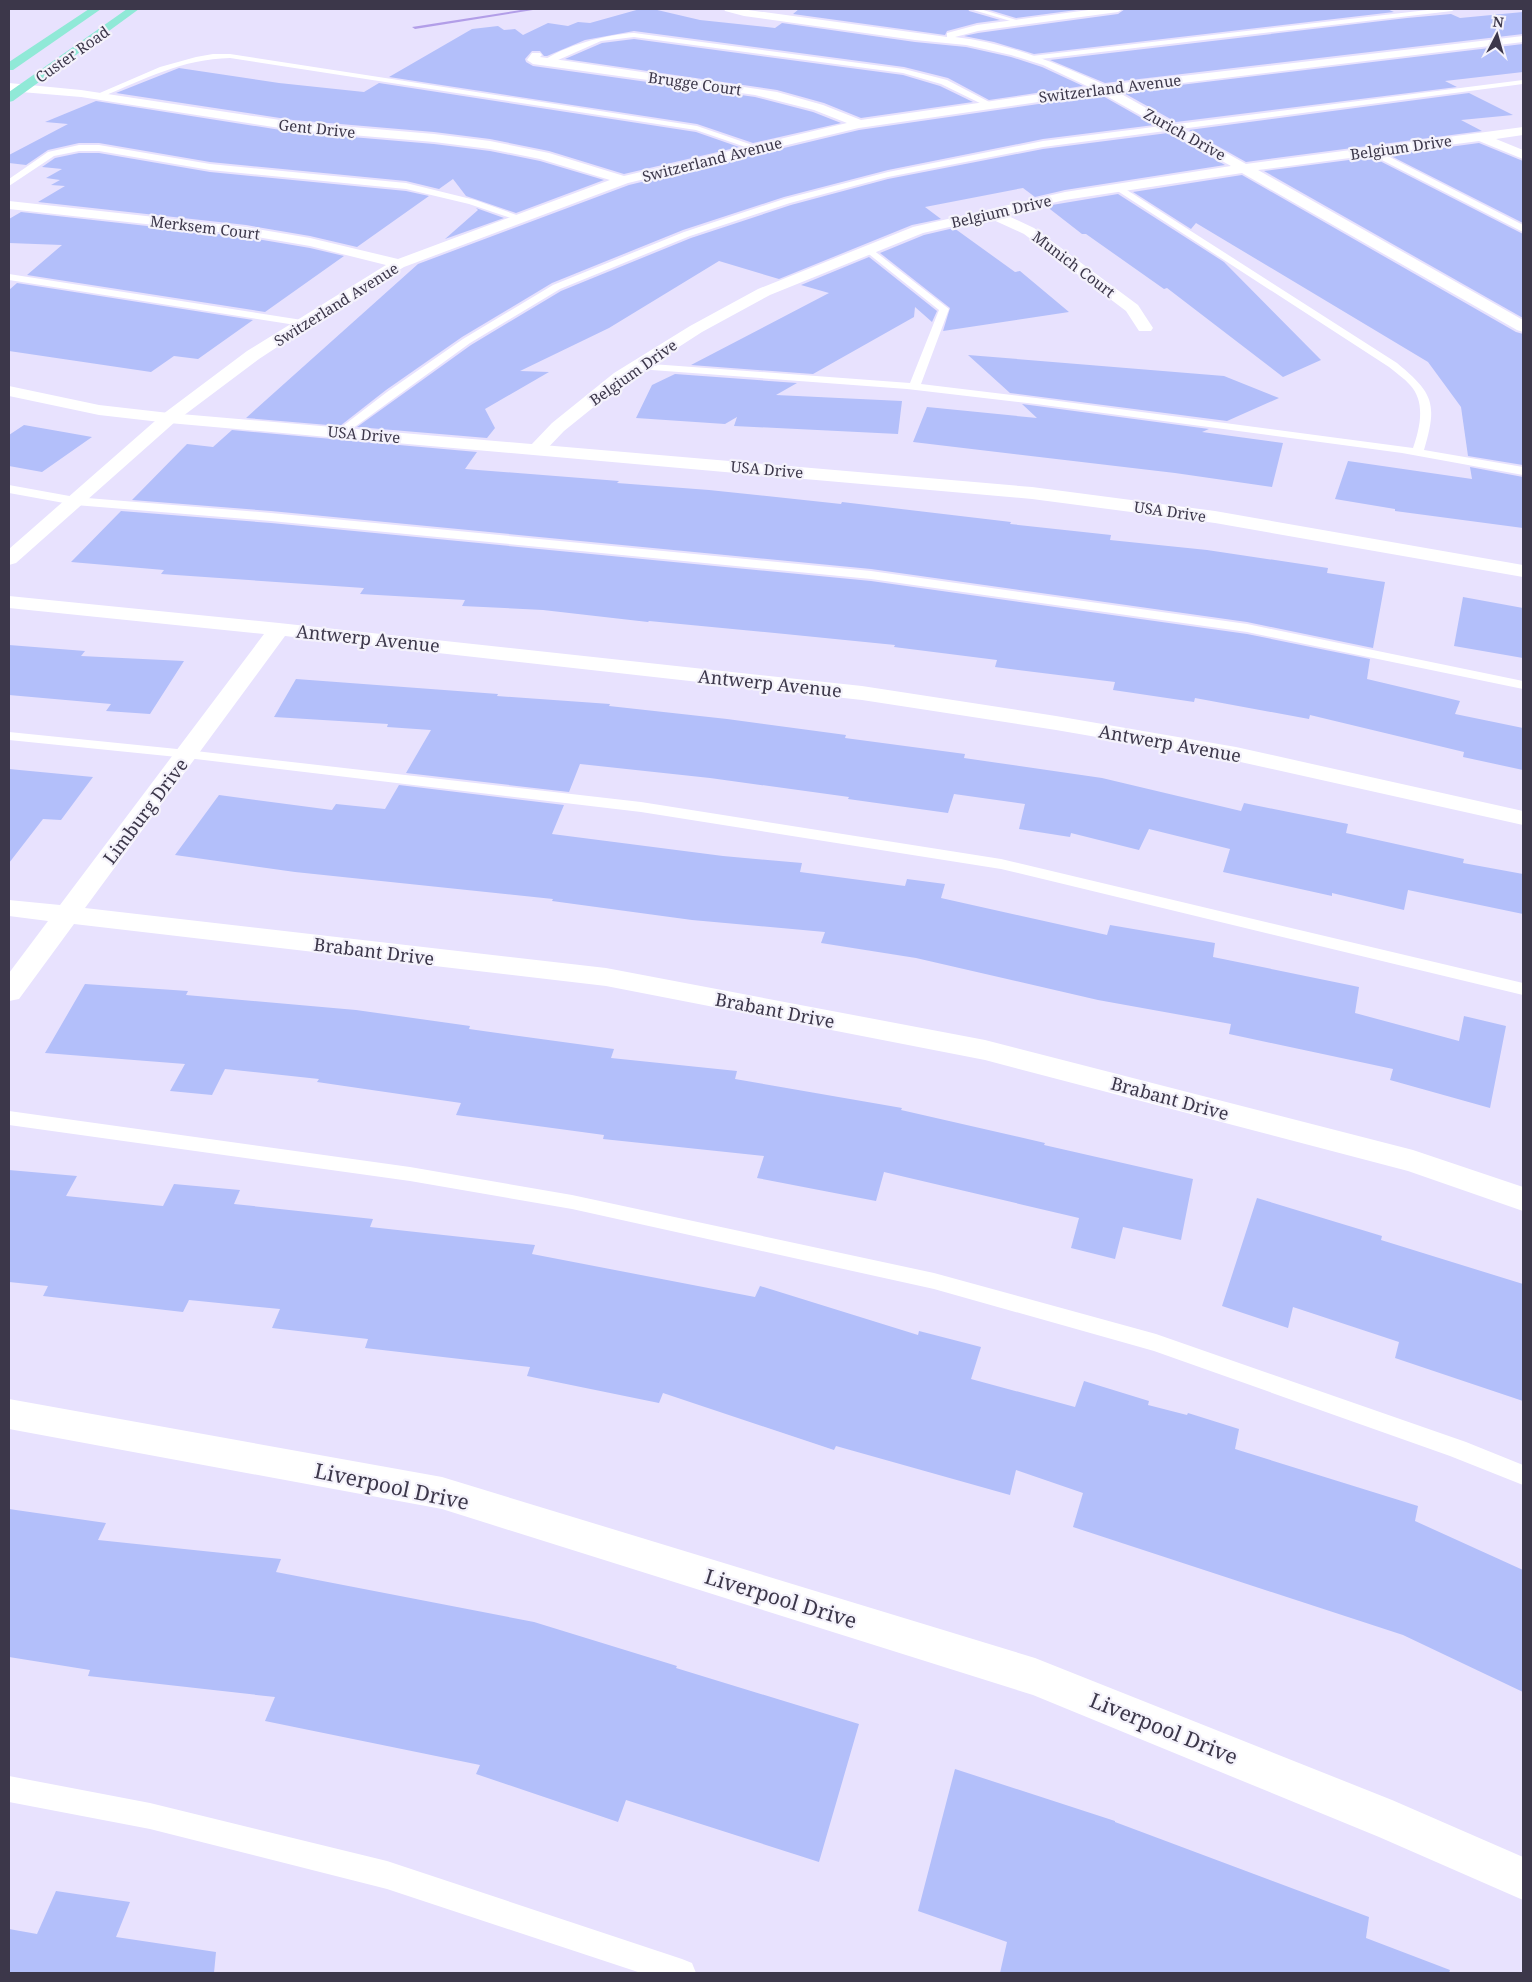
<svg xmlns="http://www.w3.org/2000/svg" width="1532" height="1982" viewBox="0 0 1532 1982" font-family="'Noto Serif',serif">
  <rect width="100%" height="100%" fill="#e8e2fe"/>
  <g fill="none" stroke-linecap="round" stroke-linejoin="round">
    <path fill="#b29ee8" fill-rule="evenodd" d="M527 9H539L415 29 412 27Z"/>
  </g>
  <path fill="#b3bffa" d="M640 9H653L700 20 775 28 782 23 915 42 966 47 1011 57 1042 67 1083 86 989 100 948 78 904 67 634 31 585 40 547 56H544L540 51H532L525 59 526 62 533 66 755 97 813 112 841 123 753 143 697 124 389 77 472 29 498 26 504 30 515 29 523 35 548 23 568 26 578 22 590 23Z
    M799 9H968L969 11 1000 20 977 23 947 31 945 35 793 14Z
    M986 9H1084L1016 18Z
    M1125 9H1387L1394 12 1034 54 994 42 964 36 978 33 1118 14Z
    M1523 12V34L1105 83 1050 60 1407 18 1451 14 1460 18Z
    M634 39 903 75 940 86 973 102 861 118 824 103 777 90 565 59 602 43Z
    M1523 44V72L1445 81 1457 87 1176 122 1122 92Z
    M179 68 279 83 364 92 379 83 696 132 739 147 624 174 549 151 490 139 434 132 293 120 116 93Z
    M1469 93 1513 115 1461 120 1482 131 1246 162 1189 130Z
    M1101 95 1154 125 1043 139 888 170 784 197 683 230 552 283 462 337 386 390 340 426 246 418 418 264 629 185 859 130Z
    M96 101 293 132 434 144 490 151 540 161 604 180 516 213 466 196 453 179 439 189 406 181 210 162 99 143H79L48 150 26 165 9 163V155L68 124 45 122Z
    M1168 133 1225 165 1065 190 1035 197 1023 188 925 207 941 219 912 225 779 279 719 261 609 328 520 371 549 372 485 409 495 428 487 438 357 427 471 345 561 291 691 238 791 205 888 179 1043 149Z
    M1479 143 1523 161V223L1389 155Z
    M79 153H99L210 172 406 191 429 196 357 247 310 236 246 225 38 202 65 186 51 185 60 180 46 178 62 169 42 167 55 158Z
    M1372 157 1523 234V318L1264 171Z
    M1242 175 1516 332 1523 334V465L1468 456 1461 407 1428 362 1196 223 1191 229 1133 192Z
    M1118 194 1224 262 1321 360 1283 377 1167 288 1164 289 1086 234H1082L1046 206Z
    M476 208 504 218 445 239 478 210Z
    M21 212 246 237 310 248 344 256 265 312 27 275 62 245 9 243V219Z
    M954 228 1015 272 1020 271 1069 312 943 331 950 308 880 253 924 235Z
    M869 257 937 311 932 322 915 307 914 317 813 374 691 365 829 293 801 285Z
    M17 283 253 320 198 359 174 356 151 372 9 351V290Z
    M968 355 1224 376 1279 398 1227 421 1010 393Z
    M675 374 797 383 776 395 902 401 898 434 734 426 737 417 725 424 636 418 652 385Z
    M1022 404 1209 429 1202 432 1283 443 1272 487 1175 473 913 442 927 407 1037 418Z
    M24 425 92 437 42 472 9 466V435Z
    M232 430 477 452 465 469 619 481 617 483 709 490 841 504 842 502 1011 522 1010 524 1111 535 1110 540 1207 550 1328 568 1327 573 1385 582 1373 648 1247 622 871 569 271 511 132 500 187 444 213 447Z
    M1348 461 1472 479 1470 467 1523 477V528L1395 511V509L1335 499Z
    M121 511 271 523 871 581 1247 634 1370 659 1367 679 1460 701 1455 714 1523 728V770L1463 757 1464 752 1310 715 1309 719 1195 698 1194 702 1113 690 1115 682 995 667 997 660 894 647 895 645 785 634 649 621 648 622 543 610 462 606 465 600 360 594 364 588 161 574 164 570 71 562Z
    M1463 597 1523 608V658L1454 646Z
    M9 645 85 651 81 656 184 661 150 714 106 711 111 704 9 695Z
    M296 679 498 694 497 696 610 704 609 706 727 719 846 735 845 738 965 754 964 758 1102 778 1241 811 1244 803 1348 824 1346 833 1464 859 1463 863 1523 874V914L1408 890 1404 910 1332 893V896L1223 872 1230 849 1149 829 1139 850 1071 833 1070 837 1019 829 1025 804 954 794 948 813 848 799 849 797 710 778 580 764 569 792 406 773 431 730 387 727 388 724 274 717Z
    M9 769 93 777 61 820 43 819 9 863Z
    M399 785 564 805 552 834 723 856 802 863 800 872 905 886 907 879 945 884 941 898 1107 935 1110 925 1215 943 1213 957 1359 987 1355 1013 1459 1041 1464 1016 1506 1026 1490 1108 1390 1080 1393 1069 1229 1034 1231 1024 1098 1000 916 958 821 943 825 932 692 920 552 901 553 899 295 872 175 855 219 795 332 810 336 804 385 809Z
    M85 984 188 991 186 995 356 1010 470 1026 469 1029 614 1049 611 1058 737 1071 735 1079 902 1108 901 1110 1045 1143 1044 1145 1193 1179 1181 1240 1123 1227 1115 1259 1071 1248 1079 1218 884 1172 876 1201 757 1178 764 1156 603 1139 604 1135 456 1115 461 1103 317 1082 319 1079 225 1069 212 1095 170 1091 185 1064 45 1053Z
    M9 1170 77 1176 66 1196 163 1206 174 1184 240 1190 234 1204 373 1219 370 1227 535 1245 532 1254 755 1297 760 1286 918 1335 919 1331 981 1347 971 1379 1075 1407 1084 1381 1149 1401 1148 1405 1187 1415 1188 1413 1239 1429 1235 1449 1418 1506 1415 1521 1523 1570V1692L1403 1635 1073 1527 1083 1493 1016 1470 1010 1495 836 1446 834 1450 663 1393 659 1403 527 1376 530 1367 365 1348 368 1339 272 1328 280 1309 189 1300 183 1312 43 1296 48 1286 9 1282Z
    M1257 1198 1382 1236 1381 1240 1523 1284V1401L1395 1358 1399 1342 1293 1307 1288 1328 1222 1306Z
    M9 1509 106 1523 98 1540 281 1559 276 1572 534 1622 677 1666 676 1668 859 1724 819 1862 626 1800 618 1822 476 1774 480 1765 265 1721 275 1697 88 1676 90 1670 9 1657Z
    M955 1769 1115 1821V1822L1369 1917 1366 1938 1450 1970 1449 1973H1000L1007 1942 918 1911Z
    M56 1891 130 1902 116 1937 216 1952 214 1973H9V1929L37 1934Z"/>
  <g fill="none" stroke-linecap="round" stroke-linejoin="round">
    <path fill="#fff" fill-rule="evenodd" d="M970 9H980L1023 22 1017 23Z
      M1436 9H1455L1452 11 1032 60 1028 58 1032 56Z
      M634 33 904 69 947 80 995 105 988 107 941 84 903 73 634 37 601 41 549 64 542 62C562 46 608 34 634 33Z
      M213 54H230L697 126 761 148 754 150 696 130 230 58C183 59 144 79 102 97L95 95 160 67 196 57Z
      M1523 80V84L1043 147 888 177 790 203 690 236 560 289 470 343 345 434H337L335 432 387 392 463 339 553 285 684 232 784 199 888 172 1043 141Z
      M79 145H99L210 164 406 183 475 200 525 218 520 221 469 204 406 189 210 170 99 151H79L54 156 9 186V179L48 152Z
      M1368 149H1374L1523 225V232L1368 153Z
      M1119 185 1397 363C1433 393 1438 403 1424 450L1523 467V475L1402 453 1036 404 907 389 638 369 633 366 638 363 910 383 939 310 865 251 863 249 868 246 949 309 921 384 1036 398 1413 448C1420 428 1426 402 1410 385 1404 378 1396 373 1389 367L1116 190V186Z
      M9 274 302 320 307 323 302 326 9 280Z
      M9 485 75 497 271 513 871 571 1247 624 1523 681V689L1247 632 871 579 271 521 75 505 9 493Z
      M9 732 187 750 641 802 1001 859 1523 983V995L1001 869 641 812 187 758 9 740Z
      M9 1111 410 1167 572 1195 934 1273 1156 1334 1466 1442 1523 1465V1485L1450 1456 1154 1351 934 1289 572 1209 410 1181 9 1125Z
      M9 1776 150 1803 387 1861 682 1959 692 1963 696 1973H641L387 1889 150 1829 9 1802Z"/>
    <path fill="#fff" fill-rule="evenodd" d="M724 9H741L947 37V33L977 25 1096 9H1123L1118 12 978 31 955 37C1008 43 1056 63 1105 85L1523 36V42L1116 91 1246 164 1523 127V135L1496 139 1523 150V159L1479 141 1258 170 1523 320V332L1517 330 1242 173 1065 200 1004 214 1034 228 1138 305 1153 328 1151 331H1139L1126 311 1024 234 989 218 923 233 770 295 702 332 626 381 564 431 543 453 537 454 531 453 528 449 531 445 552 423 614 373 690 326 758 289 913 227 1065 192 1231 166 1101 93 859 128 628 183 404 267 335 309 259 359 175 422 16 563 9 565V549L163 414 247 351 386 265 310 246 246 235 9 209V201L246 227 310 238 398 259 610 180 540 159 490 149 434 142 293 130 81 97 9 91V83L81 90 293 122 434 134 490 141 549 153 624 176 847 123 814 110 755 95 533 64 527 60 532 53H540L542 55 540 57 777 92 823 105 861 120 1089 87 1043 65 1011 55 966 45 915 40 744 16 725 11Z
      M9 596 279 623 862 686 1056 716 1236 747 1523 811V825L1236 761 1056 730 862 700 285 636 85 908 606 968 985 1040 1413 1150 1523 1187V1211L1408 1171 985 1060 606 986 74 924 19 999 9 1001V973L48 921 9 916V900L60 905 264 634 9 608Z
      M9 1399 442 1477 1035 1658 1392 1800 1523 1857V1900L1379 1837 1033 1695 442 1509 9 1429Z"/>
    <path fill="#fff" fill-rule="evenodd" d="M9 386 99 405 169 413 1032 487 1215 511 1523 565V577L1215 523 1032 499 169 423 99 415 9 396Z"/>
    <path fill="#90e9d7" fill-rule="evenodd" d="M89 9H101L13 70H9V62Z
      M127 9H139L13 101 9 102V92Z"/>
  </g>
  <g text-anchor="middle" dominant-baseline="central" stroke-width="4.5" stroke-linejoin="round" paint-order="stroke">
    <g font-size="15" fill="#3c374a" stroke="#f4f2fb">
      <text transform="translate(72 54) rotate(-35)">Custer Road</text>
      <text transform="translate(695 83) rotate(8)">Brugge Court</text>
      <text transform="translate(1110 88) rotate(-7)">Switzerland Avenue</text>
      <text transform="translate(317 128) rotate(6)">Gent Drive</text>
      <text transform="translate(1185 134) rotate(29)">Zurich Drive</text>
      <text transform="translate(1401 147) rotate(-8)">Belgium Drive</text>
      <text transform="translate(712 159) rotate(-14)">Switzerland Avenue</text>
      <text transform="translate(1001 211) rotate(-13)">Belgium Drive</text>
      <text transform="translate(205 227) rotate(7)">Merksem Court</text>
      <text transform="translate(1074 264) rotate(37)">Munich Court</text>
      <text transform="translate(336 304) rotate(-32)">Switzerland Avenue</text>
      <text transform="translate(633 372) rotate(-35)">Belgium Drive</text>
      <text transform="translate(364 434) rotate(5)">USA Drive</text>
      <text transform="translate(767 469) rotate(5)">USA Drive</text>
      <text transform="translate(1170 511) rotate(8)">USA Drive</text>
    </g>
    <g font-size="18" fill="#3c374a" stroke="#f4f2fb">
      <text transform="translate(368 638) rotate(6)">Antwerp Avenue</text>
      <text transform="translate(770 683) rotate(6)">Antwerp Avenue</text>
      <text transform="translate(1170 743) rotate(10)">Antwerp Avenue</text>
      <text transform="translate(145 811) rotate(-53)">Limburg Drive</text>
      <text transform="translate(374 951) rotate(7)">Brabant Drive</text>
      <text transform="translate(775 1010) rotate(11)">Brabant Drive</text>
      <text transform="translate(1170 1098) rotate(15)">Brabant Drive</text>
    </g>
    <g font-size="21" fill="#3c374a" stroke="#f4f2fb">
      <text transform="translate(392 1486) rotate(12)">Liverpool Drive</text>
      <text transform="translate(781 1598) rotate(17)">Liverpool Drive</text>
      <text transform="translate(1164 1728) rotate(22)">Liverpool Drive</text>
    </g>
  </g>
  <rect width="1532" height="1982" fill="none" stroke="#3c374a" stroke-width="20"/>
  <g transform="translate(1497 35) rotate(6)" stroke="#f4f2fb" stroke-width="4" paint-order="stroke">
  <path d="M0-4L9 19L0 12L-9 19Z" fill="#3c374a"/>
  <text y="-8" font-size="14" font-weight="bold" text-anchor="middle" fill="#3c374a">N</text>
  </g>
</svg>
